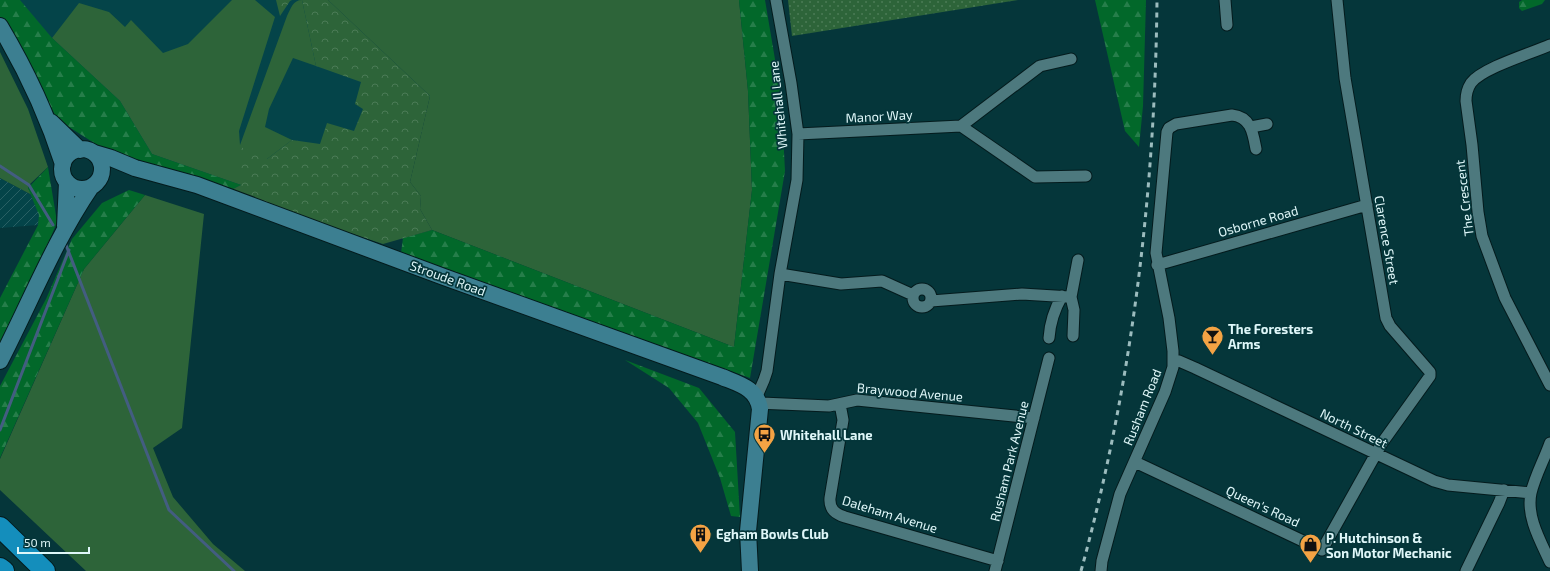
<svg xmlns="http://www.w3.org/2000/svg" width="1550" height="571" viewBox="0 0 1550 571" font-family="'Exo 2',sans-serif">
  <defs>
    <pattern id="industrial-furrows" width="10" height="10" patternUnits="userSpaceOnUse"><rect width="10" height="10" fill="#044449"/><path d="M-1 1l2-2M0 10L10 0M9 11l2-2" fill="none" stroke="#286064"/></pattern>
    <pattern id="forest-firs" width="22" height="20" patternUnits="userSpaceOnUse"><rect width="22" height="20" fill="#02682a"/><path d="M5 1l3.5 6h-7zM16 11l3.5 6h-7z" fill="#267e4a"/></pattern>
    <pattern id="park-crowns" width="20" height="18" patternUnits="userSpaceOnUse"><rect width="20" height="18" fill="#2d6439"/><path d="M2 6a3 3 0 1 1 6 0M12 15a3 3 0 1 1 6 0" fill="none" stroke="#4b7b56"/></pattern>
    <pattern id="garden-dots" width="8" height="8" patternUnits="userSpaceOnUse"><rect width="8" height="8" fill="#2d6439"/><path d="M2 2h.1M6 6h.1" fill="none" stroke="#4b7b56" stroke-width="1.8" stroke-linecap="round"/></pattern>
  </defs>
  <rect width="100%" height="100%" fill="#05363a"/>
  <path fill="#044449" d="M0 0H328L430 96 383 244 113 155Z"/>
  <path fill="url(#industrial-furrows)" d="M0 178 32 195 40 215 38 225 0 228Z"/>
  <path fill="#2d6439" d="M232 0H255L275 17 239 131 240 145 287 16C291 8 293 0 302 0L316 66 293 58 269 109 265 127 292 140 267 159 241 185 152 154 120 101 52 38 79 3 109 12 125 27 131 20 163 53 188 44Z
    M328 0H739L748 91 752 190 734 347 432 230 420 209 421 196 410 182 430 96Z
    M0 52 28 109 48 167 29 185 28 188 32 195 0 178Z
    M145 195 204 214 182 428 153 448 173 497 213 544 245 571H86L0 490V459L84 269Z"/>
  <path fill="url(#forest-firs)" d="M0 0H20L52 38 120 101 152 154 241 185 227 192 113 155 58 120 0 18Z
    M739 0H765L781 95 785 171 750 378 401 253 403 238 432 230 734 347 752 190 748 91Z
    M1095 0H1146L1143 106 1139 147 1125 131Z
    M1522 0H1545L1542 4 1522 11 1519 8V2Z
    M48 167 57 222 33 281 0 349V298L38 225 39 215 28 188Z
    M129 190 145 195 84 269 0 458V386L46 299 72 239 102 203Z
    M625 360 699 388 735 432 740 517 731 516 720 478 698 423 669 388Z"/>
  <path fill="url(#park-crowns)" d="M276 0H292L290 1 280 16Z
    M302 0H328L430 96 410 182 421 196 420 209 432 230 383 244 227 192 241 185 239 146 267 159 292 140 320 144 327 123 354 131 363 109 355 104 361 82 316 66Z"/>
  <path fill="url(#garden-dots)" d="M788 0H1018L792 36Z"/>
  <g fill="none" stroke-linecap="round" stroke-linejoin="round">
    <path stroke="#435d81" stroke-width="3" d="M0 166 29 185 53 225
      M66 245 169 510 234 571
      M0 430 69 250"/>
    <defs>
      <path id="street" d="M1225 0 1227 25
        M1550 45C1532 53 1482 68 1471 83 1467 89 1466 95 1466 101L1472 145 1478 212 1482 236 1505 298 1550 385
        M961 126 1040 66 1071 59
        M1251 127 1267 124
        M798 134 961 126 1035 177 1086 176
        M1157 265 1367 205
        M780 274 841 284 882 281 913 295
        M913 298a9 9 0 1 1 18 0a9 9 0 1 1-18 0Z
        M931 301 1022 294 1071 297
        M1073 336 1074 310 1071 297 1078 260
        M1049 338C1050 322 1054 310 1062 296
        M1173 360 1179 361 1195 368 1434 481 1448 485 1531 493
        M757 396 764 380 767 371 780 274 797 180 798 134 791 83 776 0
        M759 403 829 406 857 400 1034 418
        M840 404 843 420 830 498C829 510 836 514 845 517L998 561
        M1550 443C1544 460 1535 476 1531 493 1526 517 1541 542 1550 562
        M1135 462 1322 550 1382 443 1430 376V372L1390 326 1386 318 1345 78 1337 0
        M995 571 1049 358
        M1101 571 1102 561 1120 494 1165 392 1173 367V351L1169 318 1156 253 1167 132 1169 128 1176 124 1232 115C1251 117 1253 133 1256 149
        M1466 571 1499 503 1504 490"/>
      <path id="secondary" d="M0 26C25 68 48 117 63 164
        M51 122 80 150
        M62 169a20 20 0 1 1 40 0a20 20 0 1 1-40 0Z
        M94 153 111 158 135 168 197 185 444 277 722 377C739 384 757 388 760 409L748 531 750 571
        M65 226 67 182
        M0 361C30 303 54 241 91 187"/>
      <path id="highway" d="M0 527 45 571
        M0 568 4 571"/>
    </defs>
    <use href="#street" stroke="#041b1d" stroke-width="13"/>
    <use href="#secondary" stroke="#041b1d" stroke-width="18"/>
    <use href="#highway" stroke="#041b1d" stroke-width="22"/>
    <use href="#street" stroke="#4d797e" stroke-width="11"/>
    <use href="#secondary" stroke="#3c7f91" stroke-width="16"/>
    <use href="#highway" stroke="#148ebc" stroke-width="20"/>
    <path stroke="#9cbcbe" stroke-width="3" stroke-dasharray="5 5" stroke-linecap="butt" d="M1081 571C1132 385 1155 192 1157 0"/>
  </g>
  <defs>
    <symbol id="bar-pin" viewBox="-11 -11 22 30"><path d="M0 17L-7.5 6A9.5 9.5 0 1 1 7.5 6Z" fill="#f4a344" stroke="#05363a"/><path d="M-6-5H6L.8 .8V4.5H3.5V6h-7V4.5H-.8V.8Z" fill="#111"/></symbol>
    <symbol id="bus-pin" viewBox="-11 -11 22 30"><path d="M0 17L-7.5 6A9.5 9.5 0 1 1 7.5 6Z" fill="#f4a344" stroke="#05363a"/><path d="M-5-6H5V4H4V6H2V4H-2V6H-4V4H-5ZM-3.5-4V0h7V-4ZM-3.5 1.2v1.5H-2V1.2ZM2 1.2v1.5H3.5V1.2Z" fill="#111"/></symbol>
    <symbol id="building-pin" viewBox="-11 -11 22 30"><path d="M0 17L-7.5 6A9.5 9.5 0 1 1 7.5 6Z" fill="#f4a344" stroke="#05363a"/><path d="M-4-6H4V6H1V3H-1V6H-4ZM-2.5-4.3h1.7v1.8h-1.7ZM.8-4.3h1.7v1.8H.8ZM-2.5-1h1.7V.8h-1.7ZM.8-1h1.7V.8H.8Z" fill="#111"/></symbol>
    <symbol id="shop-pin" viewBox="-11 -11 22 30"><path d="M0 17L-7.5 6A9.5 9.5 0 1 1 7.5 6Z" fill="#f4a344" stroke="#05363a"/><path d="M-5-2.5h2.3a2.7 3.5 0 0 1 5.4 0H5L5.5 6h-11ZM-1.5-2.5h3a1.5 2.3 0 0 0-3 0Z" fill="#111"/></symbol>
  </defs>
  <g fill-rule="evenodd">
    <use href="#bar-pin" x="1200" y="324" width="25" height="34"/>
    <use href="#bus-pin" x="752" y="422" width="25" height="34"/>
    <use href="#building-pin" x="688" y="522" width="25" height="34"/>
    <use href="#shop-pin" x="1298" y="532" width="25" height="34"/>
  </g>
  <g text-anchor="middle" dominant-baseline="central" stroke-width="3.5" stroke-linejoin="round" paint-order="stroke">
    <g font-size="13" fill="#dff7f9" stroke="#05363a">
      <text transform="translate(778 105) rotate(-96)">Whitehall Lane</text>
      <text transform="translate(879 116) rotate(-3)">Manor Way</text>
      <text transform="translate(1464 198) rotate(-97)">The Crescent</text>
      <text transform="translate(1258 221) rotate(-16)">Osborne Road</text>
      <text transform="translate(1387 240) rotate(80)">Clarence Street</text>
      <text transform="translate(448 278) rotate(20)">Stroude Road</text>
      <text transform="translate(910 392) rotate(5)">Braywood Avenue</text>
      <text transform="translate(1142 407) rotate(-68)">Rusham Road</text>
      <text transform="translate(1354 428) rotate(26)">North Street</text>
      <text transform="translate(1009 461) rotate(-76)">Rusham Park Avenue</text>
      <text transform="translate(1263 506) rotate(25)">Queen's Road</text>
      <text transform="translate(890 514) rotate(17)">Daleham Avenue</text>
    </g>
    <g font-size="13" font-weight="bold" fill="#dff7f9" stroke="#05363a" text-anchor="start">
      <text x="1228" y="329">The Foresters<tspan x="1228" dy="15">Arms</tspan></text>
      <text x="780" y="435">Whitehall Lane</text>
      <text x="716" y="534">Egham Bowls Club</text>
      <text x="1326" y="538">P. Hutchinson &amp;<tspan x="1326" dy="15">Son Motor Mechanic</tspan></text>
    </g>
  </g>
  <path d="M18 547v6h71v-6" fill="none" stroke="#dff7f9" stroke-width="2"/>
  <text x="24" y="547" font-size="12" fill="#dff7f9" stroke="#05363a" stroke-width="3" paint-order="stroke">50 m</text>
</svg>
